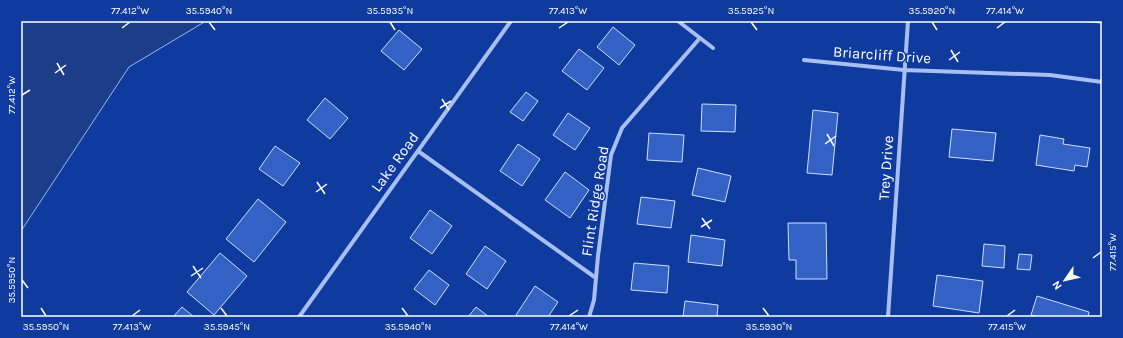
<svg xmlns="http://www.w3.org/2000/svg" width="1123" height="338" viewBox="0 0 1123 338" font-family="Karla,sans-serif">
  <rect width="100%" height="100%" fill="#103b9e"/>
  <path fill="#1e3d89" stroke="#98b8f8" d="M21 21H206L129 67 21 231Z"/>
  <path fill="#3461c4" stroke="#cfdefe" d="M1078 21H1102V23Z
    M613 27 635 45 619 65 597 47Z
    M399 30 422 49 404 70 381 51Z
    M579 49 604 68 587 90 562 71Z
    M526 92 538 101 523 121 510 112Z
    M325 98 348 118 330 139 307 120Z
    M702 104 736 105 735 132 701 131Z
    M813 110 838 113 832 175 807 173Z
    M568 113 590 128 575 150 553 135Z
    M952 129 996 133 993 161 949 157Z
    M649 133 684 135 682 162 647 160Z
    M1040 135 1064 139 1063 144 1090 148 1087 167 1075 165 1074 171 1036 165Z
    M518 144 540 159 522 186 500 171Z
    M275 146 300 163 283 186 259 169Z
    M698 168 731 176 725 202 692 195Z
    M565 172 589 190 570 218 545 200Z
    M641 197 675 201 671 228 637 224Z
    M258 199 286 222 254 262 226 239Z
    M430 210 452 226 432 254 410 238Z
    M788 223H826L827 279H796V260H789Z
    M691 235 725 240 722 266 688 262Z
    M984 244 1005 246 1004 268 982 266Z
    M485 246 506 261 487 289 466 274Z
    M220 253 247 276 214 315 187 292Z
    M1019 254 1032 255 1030 270 1017 269Z
    M634 263 669 266 667 293 631 290Z
    M429 270 449 285 435 305 414 289Z
    M937 275 983 281 979 313 933 306Z
    M535 286 558 302 548 317H519L516 315Z
    M1037 296 1089 312 1088 317H1038L1031 315Z
    M685 301 718 305 717 317H683Z
    M182 307 194 317H173Z
    M476 307 489 317H468Z"/>
  <g fill="none" stroke-linecap="round" stroke-linejoin="round">
    <path stroke="#a7bff5" stroke-width="4" d="M678 21 713 48
      M804 60 904 70 1050 75 1102 82
      M418 151 596 278
      M299 317 511 21
      M589 317 594 300 598 256 611 155 622 128 700 38
      M888 317 908 21"/>
  </g>
  <path fill="none" stroke="#fff" stroke-width="1.5" d="M209 22 215 30M390 22 395 30M751 22 757 30M932 22 937 30M122 28 130 22M559 28 568 22M997 28 1005 22M951 50 958 62M949 60 960 52M57 63 64 75M55 73 66 65M22 95 30 90M442 99 449 110M440 108 451 101M827 134 834 146M825 144 836 136M317 182 325 194M316 192 327 184M702 218 710 229M701 227 712 220M1093 258 1101 252M193 266 201 278M191 276 203 268M22 280 28 288M41 308 46 316M221 308 227 316M402 308 408 316M763 308 769 316M132 316 140 310M569 316 578 310M1007 316 1015 310"/>
  <g text-anchor="middle" dominant-baseline="central" stroke-width="3" stroke-linejoin="round" paint-order="stroke">
    <g font-size="15" fill="#fff" stroke="#103b9e">
      <text transform="translate(882 55) rotate(4)">Briarcliff Drive</text>
      <text transform="translate(395 162) rotate(-54)">Lake Road</text>
      <text transform="translate(886 168) rotate(-86)">Trey Drive</text>
      <text transform="translate(595 201) rotate(-81)">Flint Ridge Road</text>
    </g>
  </g>
  <rect width="1123" height="338" fill="none" stroke="#103b9e" stroke-width="44"/>
  <g transform="translate(1065 280) rotate(236)" stroke="#103b9e" stroke-width="3" paint-order="stroke">
  <path d="M0-3L7 15L0 10L-7 15Z" fill="#ffffff"/>
  <text y="-6" font-size="11" font-weight="bold" text-anchor="middle" fill="#ffffff">N</text>
  </g>
  <rect x="22" y="22" width="1079" height="294" fill="none" stroke="#fff" stroke-width="1.5"/>
  <g font-size="10" text-anchor="middle" fill="#fff">
    <text x="130" y="14">77.412°W</text>
    <text x="209" y="14">35.5940°N</text>
    <text x="390" y="14">35.5935°N</text>
    <text x="568" y="14">77.413°W</text>
    <text x="751" y="14">35.5925°N</text>
    <text x="932" y="14">35.5920°N</text>
    <text x="1005" y="14">77.414°W</text>
    <text transform="translate(11 95) rotate(-90)" y="4">77.412°W</text>
    <text transform="translate(1112 252) rotate(-90)" y="4">77.415°W</text>
    <text transform="translate(11 280) rotate(-90)" y="4">35.5950°N</text>
    <text x="46" y="330">35.5950°N</text>
    <text x="132" y="330">77.413°W</text>
    <text x="227" y="330">35.5945°N</text>
    <text x="408" y="330">35.5940°N</text>
    <text x="569" y="330">77.414°W</text>
    <text x="769" y="330">35.5930°N</text>
    <text x="1007" y="330">77.415°W</text>
  </g>
</svg>
